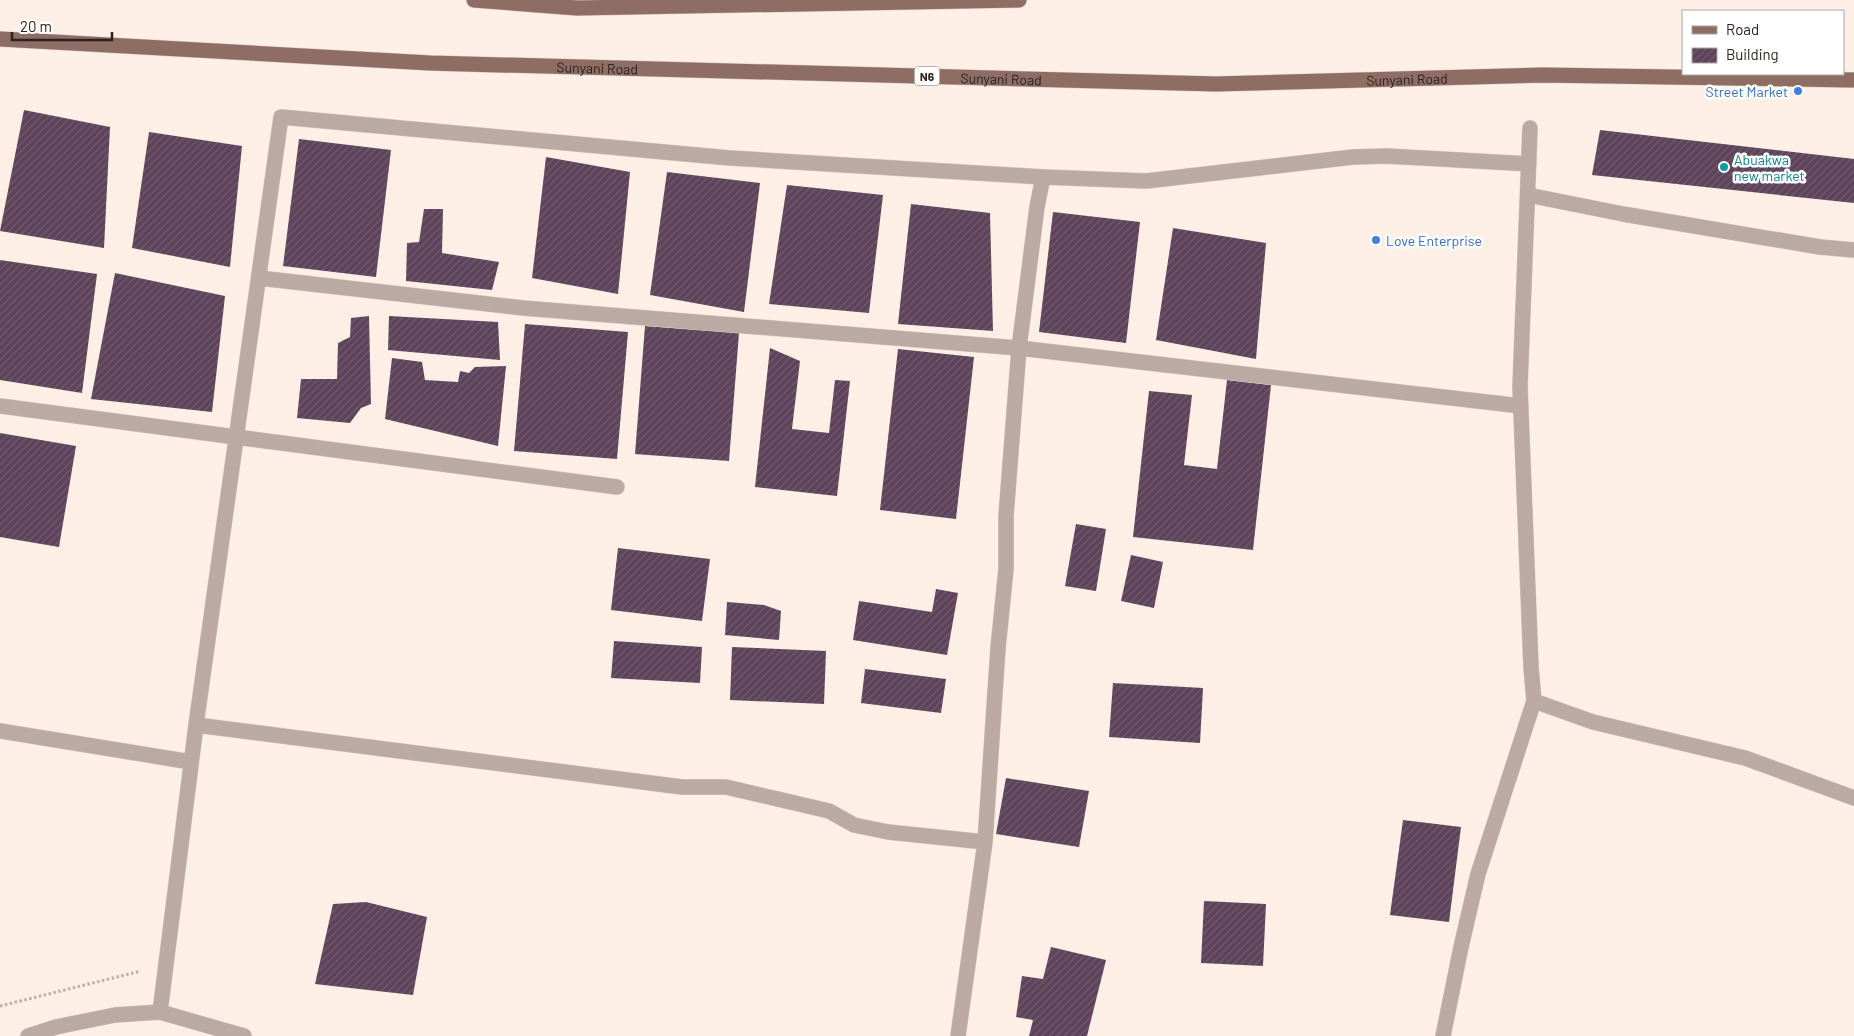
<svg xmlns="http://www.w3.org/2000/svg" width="1854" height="1036" viewBox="0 0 1854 1036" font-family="Barlow,sans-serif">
  <defs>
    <pattern id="building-hatch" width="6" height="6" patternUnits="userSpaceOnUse" patternTransform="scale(1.25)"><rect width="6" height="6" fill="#5d445b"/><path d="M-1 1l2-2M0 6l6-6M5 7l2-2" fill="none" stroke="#715c6e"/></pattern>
  </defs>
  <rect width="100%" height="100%" fill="#fdeee6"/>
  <path fill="url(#building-hatch)" d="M24 110 110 127 104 248 0 231Z
    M1600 130 1854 159V203L1592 175Z
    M149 132 242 146 230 267 132 248Z
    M299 139 391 150 376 277 283 266Z
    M546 157 630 172 618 294 532 278Z
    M667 172 760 183 744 312 650 295Z
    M787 185 883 195 869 313 769 304Z
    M911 204 990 213 993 331 898 324Z
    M424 209H443L442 253 499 262 492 290 406 281 407 243 419 242Z
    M1053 212 1140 222 1126 343 1039 332Z
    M1173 228 1266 243 1256 359 1156 340Z
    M0 260 97 274 82 393 0 380Z
    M115 273 225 296 212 412 91 399Z
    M369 316 371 404 361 408 350 423 297 418 301 379H337L338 343 350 337 351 318Z
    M389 316 498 322 500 360 388 350Z
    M525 324 628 332 617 459 514 451Z
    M645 326 739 333 729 461 635 454Z
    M770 348 800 361 792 429 829 433 835 380 850 381 837 496 755 487Z
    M898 349 974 357 956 519 880 510Z
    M392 358 422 362 425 380 458 382 460 371 469 373 475 367 506 366 498 446 385 419Z
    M1227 380 1271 385 1253 550 1133 537 1149 391 1192 395 1184 465 1217 469Z
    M0 433 76 446 59 547 0 537Z
    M1076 524 1106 529 1096 591 1065 586Z
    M618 548 710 559 702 621 611 610Z
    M1131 555 1163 562 1154 608 1121 601Z
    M936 589 958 593 947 655 853 640 859 601 932 612Z
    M727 602 764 605 781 611 779 640 725 635Z
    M614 641 702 647 700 683 611 678Z
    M732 647 826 651 824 704 730 700Z
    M865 669 946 679 941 713 861 703Z
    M1113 683 1203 688 1200 743 1109 737Z
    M1006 778 1089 791 1079 847 996 834Z
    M1403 820 1461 827 1449 922 1390 915Z
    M1204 901 1266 904 1263 966 1201 963Z
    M366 902 427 917 413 995 315 984 333 904Z
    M1051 947 1106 960 1087 1036H1029L1033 1020 1016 1017 1022 976 1043 979Z"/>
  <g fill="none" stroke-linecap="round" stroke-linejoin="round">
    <defs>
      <path id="minor" d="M1530 128 1520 387 1531 667 1534 701 1593 722 1745 758 1854 798
        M1528 195 1623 214 1820 247 1854 250
        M259 278 523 308 1019 348 1521 406
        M0 406 617 487
        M196 725 682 787H726L829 811 854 825 888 832 985 842
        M0 731 191 762
        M160 1012 196 725 281 117 730 158 1043 177 1146 181 1353 157 1387 156 1529 164
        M28 1036 56 1027 115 1015 160 1012 244 1036
        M958 1036 985 842 998 648 1006 569V516L1019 348 1037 207 1043 177
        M1443 1036 1461 947 1478 874 1534 701"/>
      <g id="primary">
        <path d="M474 0 577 8 1019 0"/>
        <path id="s1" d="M0 39 430 63 1216 84 1543 75 1854 80"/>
      </g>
    </defs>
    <use href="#minor" stroke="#d7c9c2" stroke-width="16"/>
    <use href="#primary" stroke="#d7c9c2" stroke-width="16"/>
    <path stroke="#bbaea7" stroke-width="3" stroke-dasharray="2.5 2.5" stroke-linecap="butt" d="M0 1006 141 971"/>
    <use href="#minor" stroke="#bba9a4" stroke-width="15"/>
    <use href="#primary" stroke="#8d6d64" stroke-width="15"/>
  </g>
  <g fill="#3f7fe0" stroke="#fff" stroke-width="2">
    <circle cx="1798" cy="91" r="5"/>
    <circle cx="1376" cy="240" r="5"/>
  </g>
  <circle fill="#0f9aa8" stroke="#fff" stroke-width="2" cx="1724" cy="167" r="5"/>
  <g text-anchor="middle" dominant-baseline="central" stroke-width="5" stroke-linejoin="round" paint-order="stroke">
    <rect fill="#fff" stroke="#6b6462" stroke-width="1" x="914.5" y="66.5" width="25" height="19" rx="4"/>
    <g font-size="12" font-weight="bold" fill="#2c221e">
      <text x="927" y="76">N6</text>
    </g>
    <g font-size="14" fill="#2c221e" stroke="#fff">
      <text stroke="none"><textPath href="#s1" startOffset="598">Sunyani Road</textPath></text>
      <text stroke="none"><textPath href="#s1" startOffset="1002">Sunyani Road</textPath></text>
      <text stroke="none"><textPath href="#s1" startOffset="1408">Sunyani Road</textPath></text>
    </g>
    <g font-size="14" fill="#366cbe" stroke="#fff" text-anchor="end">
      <text x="1788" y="91">Street Market</text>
      <text x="1386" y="240" text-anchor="start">Love Enterprise</text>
    </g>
    <g font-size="14" fill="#0d838f" stroke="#fff" text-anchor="start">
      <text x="1734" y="159">Abuakwa<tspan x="1734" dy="16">new market</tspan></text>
    </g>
  </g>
  <rect x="1682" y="10" width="162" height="65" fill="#ffffff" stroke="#aba7a5"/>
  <rect x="1692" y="26" width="25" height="8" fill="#8d6d64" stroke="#aba7a5"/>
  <text x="1726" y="35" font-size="15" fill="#2c221e">Road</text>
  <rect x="1692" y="48" width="25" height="15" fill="url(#building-hatch)" stroke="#aba7a5"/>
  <text x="1726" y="60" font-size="15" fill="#2c221e">Building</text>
  <path d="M12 32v8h100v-8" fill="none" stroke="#2c221e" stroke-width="2.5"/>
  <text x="20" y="32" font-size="15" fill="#2c221e" stroke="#ffffff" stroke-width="4" paint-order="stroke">20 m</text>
</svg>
